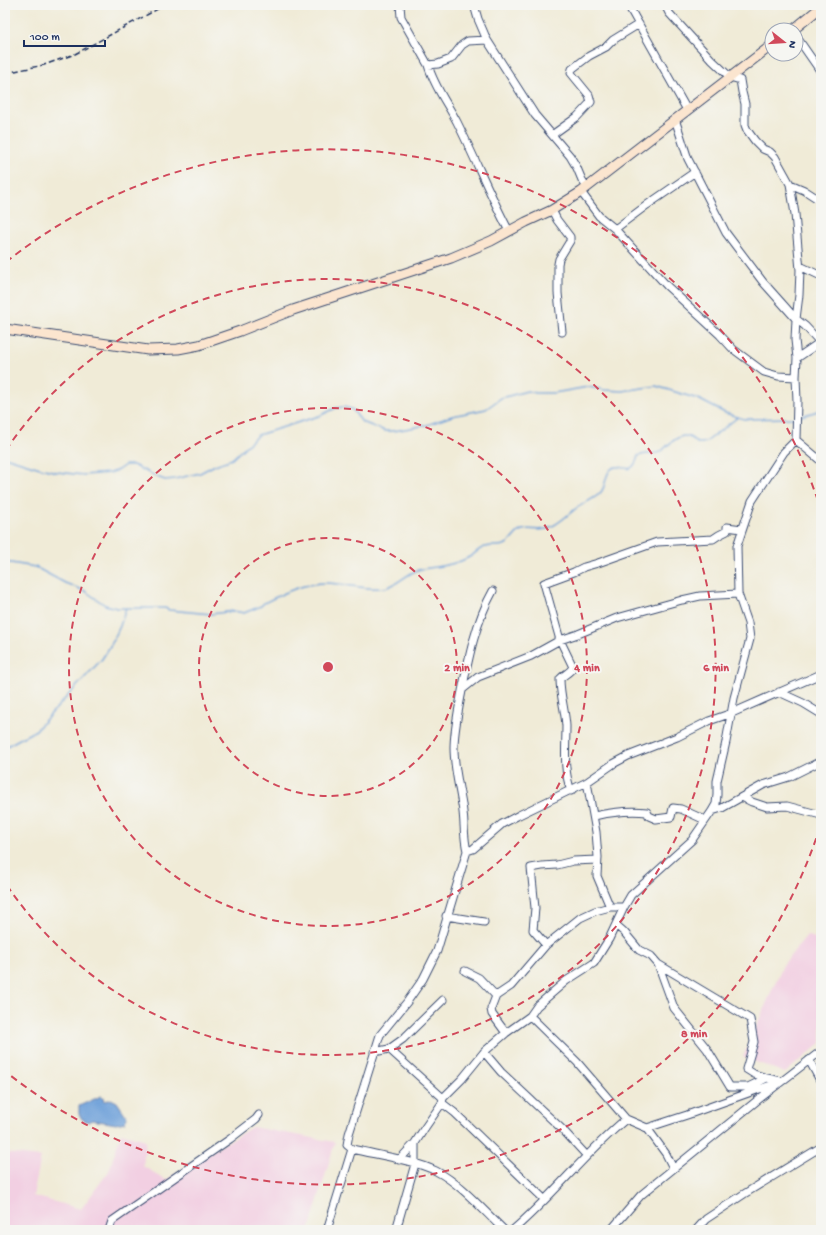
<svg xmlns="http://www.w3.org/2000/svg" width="826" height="1235" viewBox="0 0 826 1235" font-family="'Gochi Hand',sans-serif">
  <rect width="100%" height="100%" fill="#f6f6f2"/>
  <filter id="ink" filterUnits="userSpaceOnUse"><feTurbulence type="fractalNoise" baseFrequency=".025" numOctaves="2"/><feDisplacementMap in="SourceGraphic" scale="8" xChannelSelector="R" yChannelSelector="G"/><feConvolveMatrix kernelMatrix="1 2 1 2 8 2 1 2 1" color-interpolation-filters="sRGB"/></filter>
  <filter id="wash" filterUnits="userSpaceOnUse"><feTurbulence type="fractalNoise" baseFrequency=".012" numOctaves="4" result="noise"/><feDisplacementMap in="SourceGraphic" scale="16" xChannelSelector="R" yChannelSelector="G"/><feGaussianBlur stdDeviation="0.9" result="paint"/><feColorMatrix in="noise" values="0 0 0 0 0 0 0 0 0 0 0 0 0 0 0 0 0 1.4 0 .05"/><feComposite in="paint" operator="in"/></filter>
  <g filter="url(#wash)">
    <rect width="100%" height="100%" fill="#f0ebd7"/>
    <path fill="#f2cfe2" d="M807 935 821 941V1043L785 1073 743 1057 783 965Z
      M252 1127 335 1142 309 1230H5V1153L41 1157 33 1196 81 1209 109 1171 121 1133 146 1140 143 1166 166 1180Z"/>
    <path fill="#6ea0d9" stroke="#44689c" d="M101 1096 105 1098 103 1100 105 1101 111 1099 117 1102 127 1117 125 1122 116 1124 92 1120 88 1122 82 1119 79 1114V1106Z"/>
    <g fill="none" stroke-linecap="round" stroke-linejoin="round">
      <path stroke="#6ea0d9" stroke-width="1.5" d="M798 417 821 410
        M5 457 40 468 57 472 83 475 110 473 118 470 125 465H133L157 477 165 480 175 479 200 473 215 465 232 459 258 435 319 416 336 408 344 407 352 409 362 422 385 431H394L427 425 452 416 486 409 501 398 527 391 536 393H554L588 387 605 390 622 391 656 386 698 399 725 413 744 419 794 418
        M5 562 35 567 65 583 85 591 105 605 117 608H165L169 610 211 614 234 611 244 613 261 606 264 603C284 593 303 583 326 583 345 583 364 590 384 588 397 586 406 574 418 570 435 566 455 566 471 556 476 553 479 548 486 547 492 545 498 547 504 545 512 543 514 533 522 530 530 528 538 531 546 529 559 525 568 514 578 507 585 502 595 499 601 492 606 486 605 476 610 470 620 459 631 481 638 456 644 453 653 455 660 452 663 451 664 448 667 446 678 436 686 431 697 443H702L706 442 738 417
        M5 747 36 730 102 659 112 643 120 626 126 608"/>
    </g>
  </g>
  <g filter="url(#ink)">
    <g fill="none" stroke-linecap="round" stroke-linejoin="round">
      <defs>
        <path id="street" d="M400 5 401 17 428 65 438 64 451 59 462 45 468 41 487 40
          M474 5 478 19 487 40 535 115 570 156 577 168 582 180 587 187
          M628 5 687 110
          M667 5 666 7 669 13 712 60 730 77 740 80 742 92 745 104V125L747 130 755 141 763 149 770 152 775 157 790 184 795 214 800 270 799 295 796 319 805 326 819 341
          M796 36 821 72
          M428 65C434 86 447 103 457 122 475 158 490 195 509 231
          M675 119 688 159 726 233 763 282 796 319 795 340 797 358 796 377 797 401 796 440 821 461
          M552 135 577 117 591 102 589 95 571 73 572 69 589 56 606 47 613 40 639 24
          M790 184 804 190 821 201
          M581 192 599 216 615 229 667 286 720 335 733 349 764 372 778 376 796 377
          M552 210 557 220 570 237V241L559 259 558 264V293L562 332
          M615 229 647 205 695 172
          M800 266 821 276
          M797 358 816 345 821 339
          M463 689 478 677 531 656 560 640 578 634 617 618 682 600 700 596 738 594
          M779 692 803 703 821 714
          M587 782 596 832 598 857 597 876 610 907
          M571 791C563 770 566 748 566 726 565 710 560 695 560 679 564 674 570 673 573 667L560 640 544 583 574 572 584 567 598 563 657 542 713 539 719 535 727 531V527L742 529
          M742 797 752 802 767 807 787 806 821 815
          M712 811 716 804 717 795V781L726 742 734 698 750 639 748 623 738 594 737 546 752 501 784 452 796 440
          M594 816C612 812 628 810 647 812L649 816 656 819 671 817 673 808 681 809 705 820
          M467 851 473 849 502 824 519 815 587 782 613 764 628 756 677 737 709 721 732 713 821 674
          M446 916 484 922
          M616 925 624 932 639 950 651 956 658 964 674 1008 707 1049 730 1087H748L767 1078 781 1081
          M546 945 533 930 535 908 531 868 542 866 557 865 573 861 597 860
          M658 964 750 1019 754 1042 746 1069 754 1074 767 1078
          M465 971 479 978 496 996
          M530 1016 577 1062 626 1119 647 1128 687 1115 782 1081
          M506 1033 492 1014 491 1009 496 996 511 986 546 945 580 918 595 911 610 907H624
          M389 1049 443 1098
          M374 1052 389 1049 403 1039 443 1000
          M484 1052 501 1072 563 1130 587 1156
          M809 1060 821 1082
          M442 1103 455 1113 544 1199
          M647 1128 666 1154 673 1168
          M352 1149C377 1155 414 1160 436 1171 461 1184 484 1211 504 1230
          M399 1160 415 1143
          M109 1230 112 1221 230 1139 256 1119 259 1115
          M327 1230 352 1149 347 1145 349 1134 380 1035 407 1002 423 979 437 951 467 851C463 835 465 820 462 805 459 786 454 767 454 748 454 731 458 713 461 696 468 661 475 623 493 591
          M396 1230 415 1164V1143L424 1129 442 1103 443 1098 462 1079 484 1052 506 1033 530 1016 537 1006 566 981 594 963 609 939 624 907 631 895 692 840 712 811 722 808 763 785 789 777 821 761
          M513 1230C553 1196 585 1153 626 1119
          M611 1230 641 1195 759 1099 821 1051
          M696 1230 706 1219 744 1194 821 1147"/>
        <path id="secondary" d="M793 30 821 7
          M5 329 148 350 178 349 199 345 240 331 293 310 451 258 491 241 526 222 552 210 581 192 772 45"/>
      </defs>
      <use href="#street" stroke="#3b4b70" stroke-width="9"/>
      <use href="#secondary" stroke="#3b4b70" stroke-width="11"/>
      <use href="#street" stroke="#fff" stroke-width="7"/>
      <use href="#secondary" stroke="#fbe5cf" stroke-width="9"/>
      <path stroke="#1b2f5e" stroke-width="1.5" stroke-dasharray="6 3" stroke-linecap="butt" d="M5 73 44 65 75 54 165 5"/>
    </g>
  </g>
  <g fill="none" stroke="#d1495b" stroke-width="2" stroke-dasharray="7 5">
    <circle cx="328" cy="667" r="129"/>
    <circle cx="328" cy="667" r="259"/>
    <path d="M6 450A388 388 0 1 1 6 884"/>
    <path d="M820 827A517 517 0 0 1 6 1072M6 262A517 517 0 0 1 820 507"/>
  </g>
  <circle cx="328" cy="667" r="6" fill="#d1495b" stroke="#f6f6f2" stroke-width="2"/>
  <g font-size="12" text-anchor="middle" font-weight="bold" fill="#d1495b" stroke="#f6f6f2" stroke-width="4" stroke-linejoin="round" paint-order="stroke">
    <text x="457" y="671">2 min</text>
    <text x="587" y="671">4 min</text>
    <text x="716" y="671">6 min</text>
    <text x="694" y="1037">8 min</text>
  </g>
  <rect width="826" height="1235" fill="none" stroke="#f6f6f2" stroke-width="20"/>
  <g transform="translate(784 42) rotate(107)"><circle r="19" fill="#f6f6f2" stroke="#9ea6b7"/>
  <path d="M0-3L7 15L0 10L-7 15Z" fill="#d1495b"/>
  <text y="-6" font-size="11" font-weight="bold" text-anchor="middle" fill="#1b2f5e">N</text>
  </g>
  <path d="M24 40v6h81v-6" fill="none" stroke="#1b2f5e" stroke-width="2"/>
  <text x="30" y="40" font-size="12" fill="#1b2f5e" stroke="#f6f6f2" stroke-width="3" paint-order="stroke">100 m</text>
</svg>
